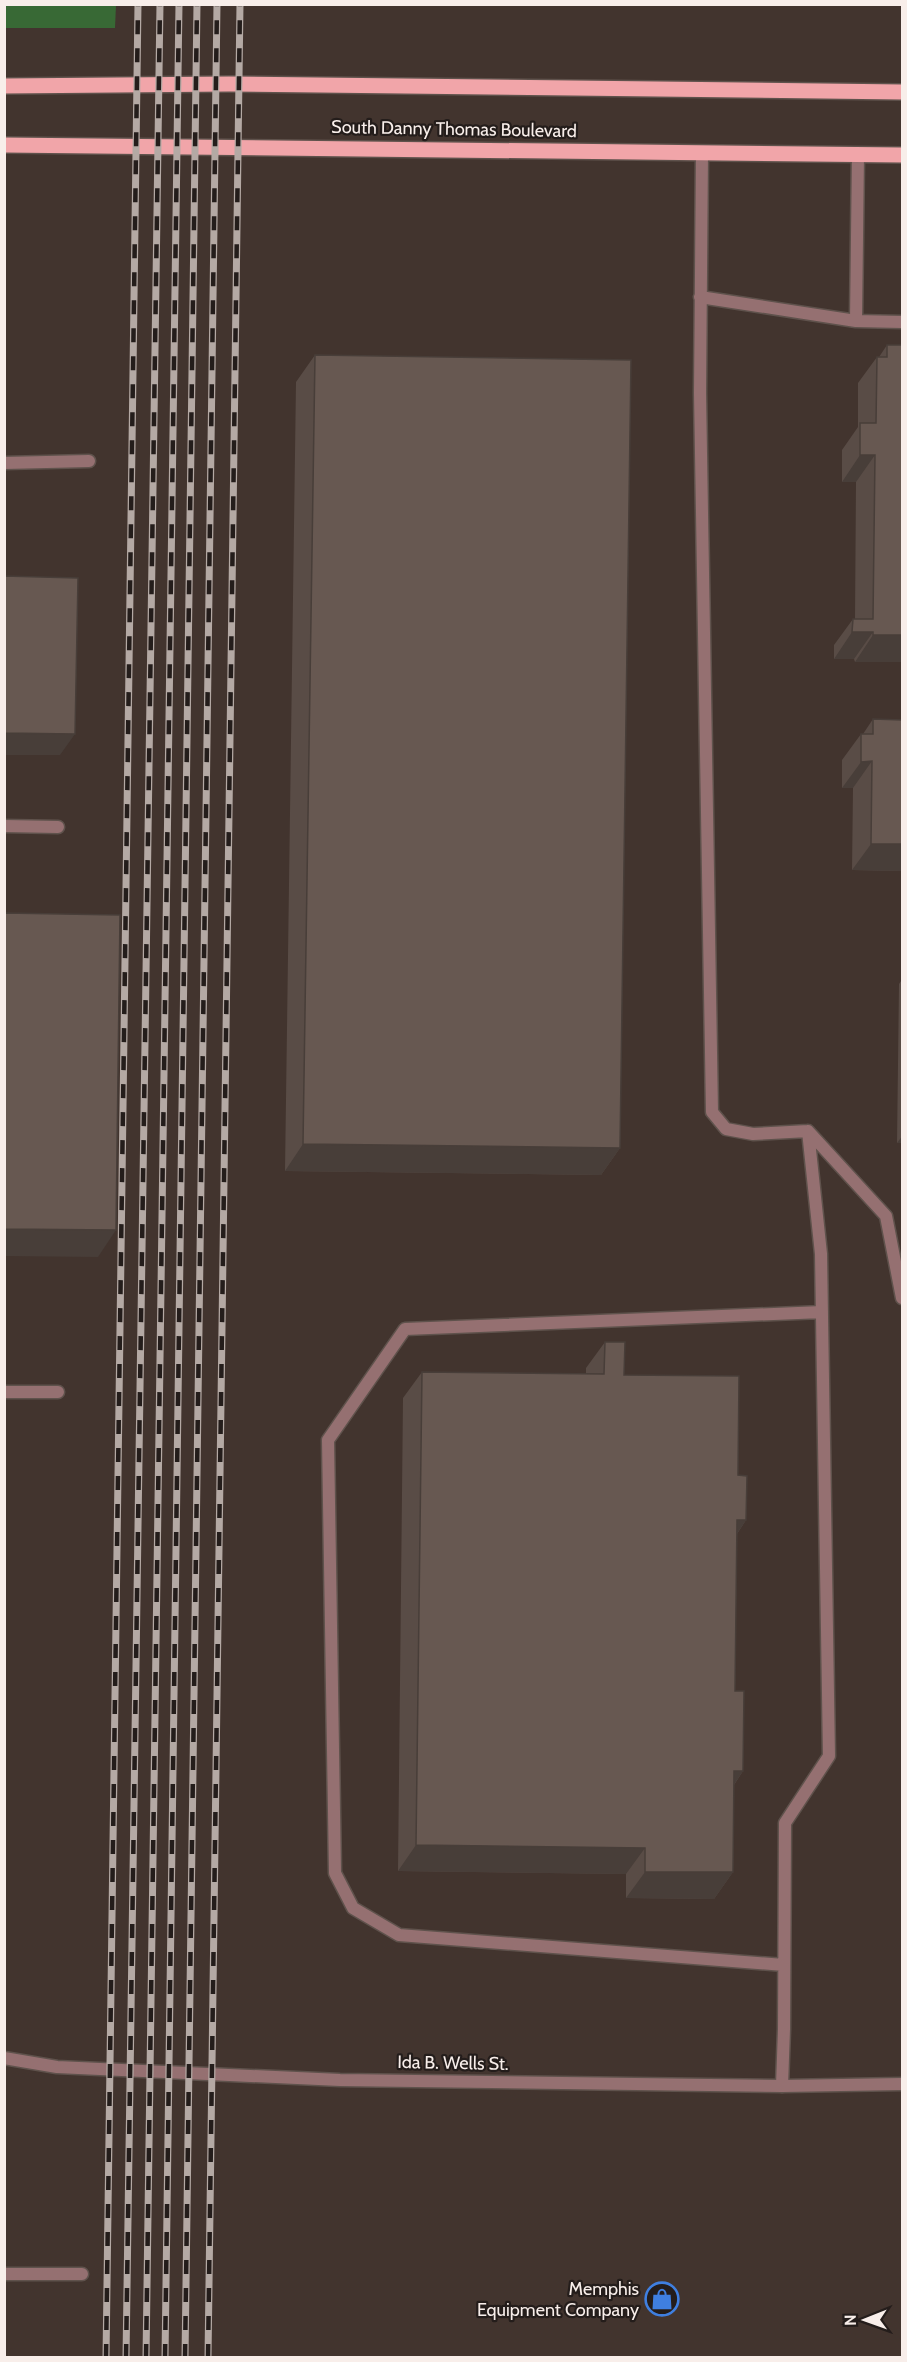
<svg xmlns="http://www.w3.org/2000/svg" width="907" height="2362" viewBox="0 0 907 2362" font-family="Cabin,sans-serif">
  <rect width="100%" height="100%" fill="#42342e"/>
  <path fill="#386935" d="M4 5H116L115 28H5Z"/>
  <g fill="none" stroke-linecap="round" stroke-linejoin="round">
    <defs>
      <path id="lane" d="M702 152 700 393 712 1112 726 1129 753 1134 808 1131 886 1216 902 1298
        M700 297 856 321 902 322
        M856 321 858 154
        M784 1965 399 1935 353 1908 335 1873 328 1440 405 1329 822 1312
        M782 2086 784 2029 785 1823 829 1756 821 1254 808 1131"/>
      <path id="street" d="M4 463 89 461
        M4 826 58 827
        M4 1392H58
        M4 2058 57 2067 340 2080 782 2086 902 2084
        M4 2274H82"/>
      <path id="primary" d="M4 86 229 84 902 92
        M4 145 902 155"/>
    </defs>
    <use href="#lane" stroke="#5f524c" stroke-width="15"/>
    <use href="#street" stroke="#5f524c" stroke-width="15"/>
    <use href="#primary" stroke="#5f524c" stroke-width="18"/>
    <use href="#lane" stroke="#957071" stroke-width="12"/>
    <use href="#street" stroke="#957071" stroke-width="12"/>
    <use href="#primary" stroke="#f1a5a9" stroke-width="15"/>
    <defs>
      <path id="rail" d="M106 2358 138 4
        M126 2358 160 4
        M146 2358 179 4
        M165 2358 197 4
        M185 2358 217 4
        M208 2358 240 4"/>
    </defs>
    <use href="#rail" stroke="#b4a9a4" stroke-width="7"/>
    <use href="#rail" stroke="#241d1b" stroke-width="4.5" stroke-dasharray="14" stroke-linecap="butt"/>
  </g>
  <path fill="#594c46" d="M887 345H903V662H855L854 659H834V645L853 619H855L856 482H842V450L858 427V383L877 357H879Z
    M315 355 620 1148 601 1175 285 1171 296 382Z
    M873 719 903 871 852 870 853 788H842V760L861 734H863Z
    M903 978V1143H897L899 984Z
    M605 1342 624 1375 738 1475 746 1520 737 1534 735 1691 743 1771 734 1785 733 1872 714 1899 626 1898V1874L398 1871 403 1398 422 1372 586 1374V1368Z"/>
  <path fill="#483e39" d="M860 455H875L856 482H842Z
    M852 632H873L854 659H834Z
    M873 635H903V662H855Z
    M4 733 75 734 60 755H4Z
    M872 761 853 788H842L861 762Z
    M871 844H903V871L852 870Z
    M903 1135V1143H897Z
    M303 1144 620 1148 601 1175 285 1171Z
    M4 1229 116 1230 98 1257 4 1256Z
    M737 1520H746L728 1547Z
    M734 1771H743L725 1798Z
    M416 1845 645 1848 626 1874 398 1871Z
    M645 1872H733L714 1899 626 1898Z"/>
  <path fill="#675851" stroke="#483e39" stroke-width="1.5" d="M887 345H903V635H873V632H852L853 619H873L875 455H860V423H876L877 357H887Z
    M315 355 631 360 620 1148 303 1144Z
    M4 576 78 578 75 734 4 733Z
    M873 719 903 720V844H871L872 761 861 762V734H873Z
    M4 913 120 915 116 1230 4 1229Z
    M605 1342H625L624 1375 739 1376 738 1475 747 1476 746 1520H737L735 1691H744L743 1771H734L733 1872H645V1848L416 1845 422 1372 604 1374Z"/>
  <defs>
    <symbol id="shop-ring" viewBox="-11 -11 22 22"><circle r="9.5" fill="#241d1b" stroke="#3f7fe0" stroke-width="1.5"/><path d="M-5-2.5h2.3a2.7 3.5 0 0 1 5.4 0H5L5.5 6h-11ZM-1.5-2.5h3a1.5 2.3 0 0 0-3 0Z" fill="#3f7fe0"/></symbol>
  </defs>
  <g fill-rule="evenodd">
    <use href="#shop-ring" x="643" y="2280" width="38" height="38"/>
  </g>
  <g text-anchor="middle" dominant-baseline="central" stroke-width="4.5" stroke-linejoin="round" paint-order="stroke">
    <g font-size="18" fill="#f8eeea" stroke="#241d1b">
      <text transform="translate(454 129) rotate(1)">South Danny Thomas Boulevard</text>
      <text transform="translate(453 2063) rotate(1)">Ida B. Wells St.</text>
    </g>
    <g font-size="18" fill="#f8eeea" stroke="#241d1b" text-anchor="end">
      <text x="639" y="2289">Memphis<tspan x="639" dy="21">Equipment Company</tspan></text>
    </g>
  </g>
  <rect width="907" height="2362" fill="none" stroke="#f8eeea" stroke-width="12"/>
  <g transform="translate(865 2320) rotate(269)" stroke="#241d1b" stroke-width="4.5" paint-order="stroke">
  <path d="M0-4.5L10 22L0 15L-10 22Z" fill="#f8eeea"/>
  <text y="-9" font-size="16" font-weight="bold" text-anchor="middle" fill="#f8eeea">N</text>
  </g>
</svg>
